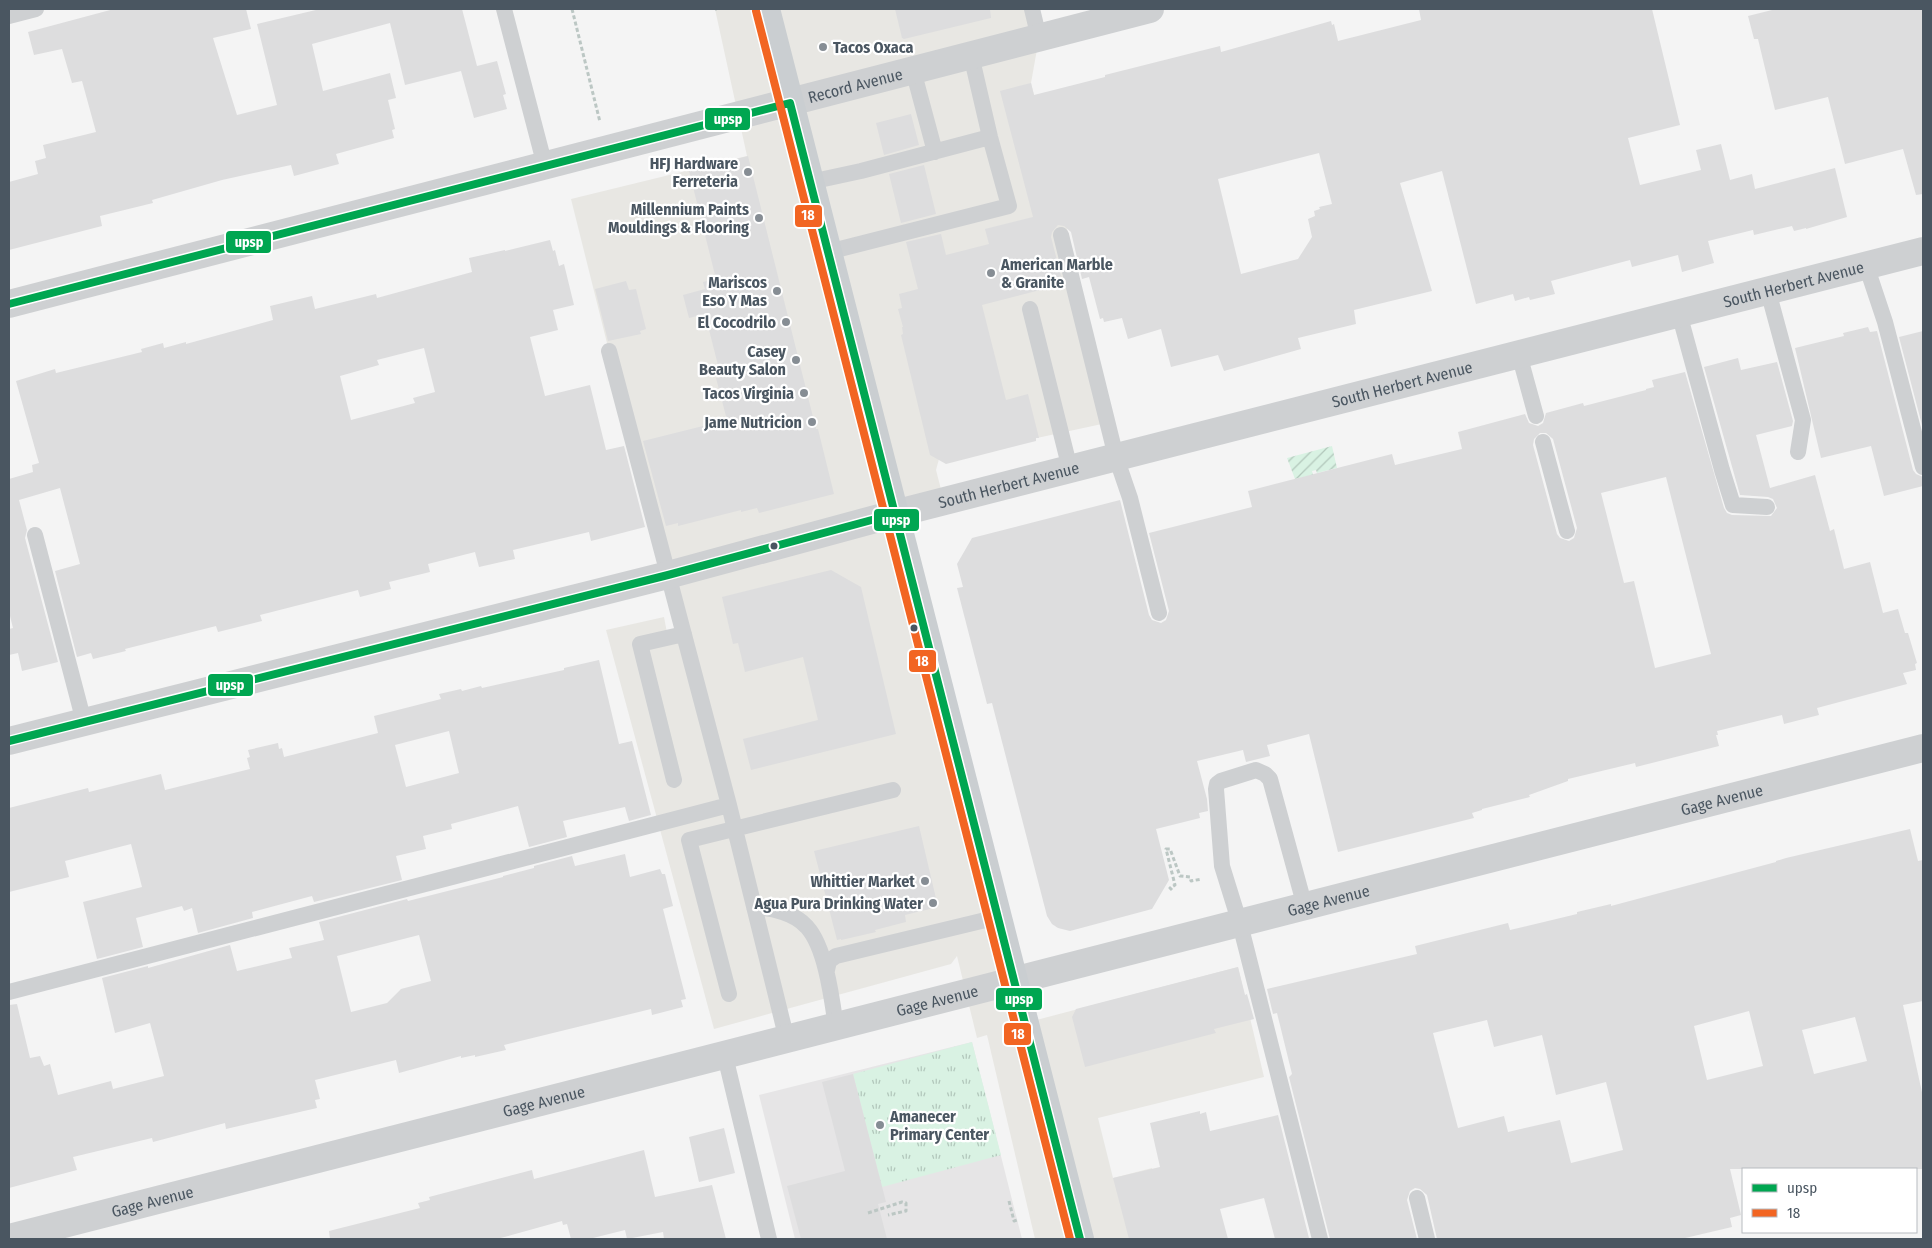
<svg xmlns="http://www.w3.org/2000/svg" width="1932" height="1248" viewBox="0 0 1932 1248" font-family="'Fira Sans Condensed',sans-serif">
  <defs>
    <pattern id="grass-tufts" width="24" height="20" patternUnits="userSpaceOnUse" patternTransform="scale(1.25)"><rect width="24" height="20" fill="#d9f2e3"/><path d="M3 7l-1-3M5 7V3M7 7l1-3M15 17l-1-3M17 17v-4M19 17l1-3" fill="none" stroke="#b2c7bb"/></pattern>
    <pattern id="garden-furrows" width="10" height="10" patternUnits="userSpaceOnUse" patternTransform="scale(1.25)"><rect width="10" height="10" fill="#d9f2e3"/><path d="M-1 1l2-2M0 10L10 0M9 11l2-2" fill="none" stroke="#b2c7bb"/></pattern>
  </defs>
  <rect width="100%" height="100%" fill="#f4f4f4"/>
  <path fill="#e8e7e3" d="M715 9H1032L1039 38 1031 83 1066 223 1102 424 939 459 936 470 944 501 894 514 1025 1023 1238 967 1264 1077 1098 1118 1113 1178 1152 1168 1167 1239H1035L987 1035 977 1038 957 956 951 964 714 1029 606 630 664 617 668 638 684 634 609 351 571 199 747 156Z"/>
  <path fill="#e6e5e6" d="M972 1042 1022 1239H795L759 1095Z"/>
  <path fill="url(#grass-tufts)" d="M972 1042 1001 1155 882 1187 853 1074Z"/>
  <path fill="url(#garden-furrows)" d="M1332 446 1337 468 1317 473 1316 470 1312 471 1313 475 1295 479 1287 458Z"/>
  <path fill="#ddddde" fill-rule="evenodd" d="M114 9H246L251 29 213 38 237 115 277 105 257 24 320 9H462L477 66 497 61 506 94 503 95 507 109 474 118 461 71 405 85 390 23 312 44 323 91 390 73 396 98 388 100 395 129 392 130 394 138 336 154 339 164 294 176 291 165 222 180 152 200 153 203 100 216 102 226 9 250V182L38 174 35 161 46 158 43 145 96 132 82 81 72 83 62 49 34 55 28 32Z
    M895 9H990L991 18 904 39 902 38Z
    M1419 9H1652L1680 125 1628 138 1640 185 1701 170 1696 150 1721 144 1730 180 1752 174 1755 189 1835 168 1847 217 1806 229V228L1794 231 1792 226 1754 235 1753 230 1708 241 1714 263 1682 272 1678 255 1632 267 1630 260 1551 281 1555 294 1530 300 1529 297 1515 301 1513 294 1476 304 1442 171 1400 183 1432 291 1354 310 1356 324 1298 338 1301 349 1224 371 1218 355 1171 367 1161 329 1128 339 1122 318 1104 322 1103 318 1100 319 1089 277 1082 279 1071 232 1064 226 1058 225 1052 232 1051 237 1063 284 982 305 1006 400 1028 394 1039 438H1036V441L946 464 930 455 901 335 903 334 902 327H903L898 309 902 308 899 294 918 289 906 242 941 234 946 255 989 244 985 229 1033 217 1000 91 1031 83 1034 95 1105 77V75L1220 46 1221 52 1331 21 1332 25 1334 24 1338 41 1421 20ZM1319 153 1332 204 1319 207 1320 209 1314 211 1315 216 1308 219 1312 237 1298 259 1241 274 1218 179Z
    M1776 9H1923V194L1916 195 1903 149 1845 164 1828 97 1775 110 1758 39H1754L1748 16Z
    M911 114 919 145 884 155 876 123Z
    M748 156 816 429H818L834 494 759 513 757 508 741 512V510L678 526V523L666 526 643 441 727 420 716 378 721 377 705 314 689 318 683 295 705 289 703 282 716 279 689 171Z
    M924 165 936 214 901 223 889 174Z
    M550 240 553 251 555 250 559 266 564 264 574 305 553 310 558 330 530 337 545 396 590 385 606 450 624 446 645 527 591 541 589 532 513 550 515 559 479 567 475 552 428 564 430 572 389 582 391 589 360 597 358 590 260 615 262 621 218 632 216 626 125 649 126 651 93 659 91 653 77 657 55 571 80 564 60 488 19 500 27 530 25 538 58 662 22 671 18 653 9 655V629L13 628 9 612V479L33 472 32 465 39 463 16 381 55 369 56 373 142 352 141 349 163 343 164 348 186 342V344L273 320 270 306 312 296 315 309 376 294 377 298 472 272 469 258 505 250V251ZM424 348 435 392 413 398 415 403 351 420 340 376 379 365 377 360Z
    M626 281 629 290 636 289 646 329 640 331 641 334 608 341 595 289Z
    M1868 327 1870 332 1877 331 1913 470 1916 474 1923 477V486L1884 496 1871 446 1821 458 1795 348 1844 336 1843 333Z
    M1923 331V429L1899 337Z
    M1738 358 1741 370 1777 362 1793 421 1792 426 1756 435 1770 488 1815 475 1830 531 1834 529 1844 569 1870 562 1883 613 1898 609 1905 633H1908L1917 663 1915 664 1916 670 1903 673 1907 684 1817 708 1819 715 1784 724 1782 715 1717 731 1718 735H1716L1719 746 1636 767 1635 763 1568 779V781L1529 795 1530 797 1482 809V810L1472 813 1474 818 1338 852 1309 734 1267 745 1270 756 1246 762 1243 750 1197 761 1207 799 1208 811 1199 813 1200 818 1156 829 1169 880 1152 909 1070 931 1058 928 1052 924 1047 916 992 703 987 704 957 588 963 587 957 564 972 538 1120 500 1149 615 1152 620 1161 623 1166 620 1169 611 1149 533 1252 507 1248 491 1392 454 1395 465 1462 449 1458 432 1525 414 1529 423 1538 426 1543 423 1546 413 1583 403 1584 406 1646 390V389L1654 387 1652 380 1685 372 1724 508 1727 513 1732 515 1771 516 1777 508 1773 499 1768 497 1740 495 1704 367ZM1540 433H1546L1553 439 1577 528 1574 538 1569 541 1560 538 1557 534 1533 445 1534 439ZM1666 477 1711 654 1655 668 1634 581 1624 583 1601 493Z
    M831 570 861 587 896 734 751 770 743 739 818 720 803 657 745 672 738 643 733 644 722 597Z
    M599 660 619 744 632 741 651 815 629 821 625 807 563 821 567 837 529 847 518 806 451 824 452 829 423 836 426 849 396 856 402 880 314 902 312 896 252 912 253 918 198 933 192 908 184 911 182 906 136 918 143 947 97 959 83 902 142 887 131 844 65 861 69 877 9 892V808L88 788 89 792 161 774 165 790 250 769 247 758 250 757 248 750 278 743 279 749 282 748 284 757 378 733 374 716 441 699 439 694 461 689 462 691 481 686 482 688 564 670V668ZM449 731 459 773 406 787 395 745Z
    M919 826 938 907 905 915 906 922 875 930 876 932 841 940V939L837 940 814 851Z
    M1910 829 1918 861 1923 860V1001L1903 1005 1923 1097V1169H1730L1741 1215 1730 1218 1732 1227 1681 1239H1437L1427 1195 1420 1189 1415 1188 1410 1191 1407 1200 1417 1239H1330L1289 1077 1292 1074 1277 1013 1273 1014 1267 989 1417 954 1415 946 1508 923 1510 930 1577 914V912L1611 904V906L1776 862V861L1786 858ZM1749 1011 1763 1066 1707 1080 1694 1026ZM1855 1017 1867 1061 1814 1074 1802 1030ZM1487 1020 1494 1047 1542 1035 1556 1095 1606 1082 1623 1150 1571 1163 1560 1120 1508 1132 1504 1116 1458 1128 1433 1033Z
    M625 854 630 877 660 869 662 874H665L673 906 663 909 686 999 681 1000 683 1007 652 1015 651 1009 504 1045 506 1050 475 1057V1055L461 1058V1056L399 1073 396 1060 315 1080 320 1099 315 1100 317 1108 226 1129 225 1123 153 1142 152 1138 73 1157 77 1170 9 1188V1005L17 1004 30 1058 40 1056 44 1066 50 1064 58 1095 111 1081 113 1089 164 1076 150 1023 115 1033 102 978 148 966V968L230 945 237 971 292 958 289 948 324 940 319 922 407 899 408 901 503 877V876L534 868V866L572 856 575 866ZM419 935 431 981 401 989 387 1003 351 1012 337 956Z
    M1238 967 1245 995 1247 994 1254 1019 1214 1029 1216 1033 1085 1067 1072 1017 1076 1009Z
    M853 1074 886 1202 878 1204 887 1239H801L787 1186 845 1171 822 1082Z
    M1200 1111V1114L1206 1112 1210 1131 1278 1115 1309 1238 1275 1239 1264 1198 1220 1209 1228 1239H1129L1113 1178 1160 1167 1150 1123Z
    M724 1128 735 1173 699 1182 689 1137Z
    M644 1150 655 1197 712 1185 726 1239H664L663 1232 627 1239 625 1230 589 1239H571L567 1224 563 1225 562 1221 497 1239H330L329 1231 420 1208 418 1203 430 1200 429 1197 532 1170 534 1179Z"/>
  <g fill="none" stroke-linecap="round" stroke-linejoin="round">
    <path stroke="#bcc7c4" stroke-width="3" stroke-dasharray="4 2.5" stroke-linecap="butt" d="M572 9 600 122
      M716 9 717 10
      M1172 890 1170 888 1175 885 1166 849H1170L1180 876 1190 877 1191 881 1202 879
      M1009 1201 1014 1221 1017 1220
      M868 1213 902 1202 906 1203V1211L888 1215"/>
    <path stroke="#ced0d2" stroke-width="16" d="M504 9 545 166
      M1032 9 1039 38
      M9 16 36 9
      M913 70 935 152
      M810 182 861 171 990 137
      M1061 235 1116 457 1130 498 1159 613
      M828 252 1009 206 990 137 971 55
      M1866 265 1885 322 1923 467
      M1768 291 1803 420 1798 452
      M1030 309 1070 469
      M1679 313 1722 470 1733 505 1767 507
      M609 351 729 805 787 1040
      M1519 354 1536 416
      M1543 442 1567 531
      M35 535 84 722
      M674 780 640 644 684 634
      M754 907C772 908 795 913 807 927 826 948 832 1000 836 1027
      M1305 907 1270 779 1265 774 1256 770 1221 781 1217 784 1216 789 1222 866 1240 924 1320 1239
      M827 970 829 961 836 956 998 917
      M9 992 729 805
      M729 994 689 840 893 790
      M725 1056 769 1239
      M1417 1198 1427 1239"/>
    <g stroke="#ced0d2" stroke-width="28">
      <path id="s1" d="M9 304 1150 9"/>
      <path id="s2" d="M9 741 668 575 894 514 1923 251"/>
      <path id="s3" d="M9 1238 1923 748"/>
    </g>
    <path stroke="#caced1" stroke-width="28" d="M766 9 1080 1239"/>
    <defs>
      <path id="bus-1" d="M9 304 790 103 1080 1239
        M9 741 668 575 894 514"/>
      <path id="bus-2" d="M756 11 1070 1239"/>
    </defs>
    <use href="#bus-1" stroke="#fff" stroke-width="11"/>
    <use href="#bus-2" stroke="#fff" stroke-width="11"/>
    <use href="#bus-1" stroke="#00a651" stroke-width="8"/>
    <use href="#bus-2" stroke="#f26522" stroke-width="8"/>
  </g>
  <g fill="#868d94" stroke="#fff" stroke-width="2">
    <circle cx="823" cy="47" r="5"/>
    <circle cx="748" cy="172" r="5"/>
    <circle cx="759" cy="218" r="5"/>
    <circle cx="991" cy="273" r="5"/>
    <circle cx="777" cy="291" r="5"/>
    <circle cx="786" cy="322" r="5"/>
    <circle cx="796" cy="360" r="5"/>
    <circle cx="804" cy="393" r="5"/>
    <circle cx="812" cy="422" r="5"/>
    <circle cx="925" cy="881" r="5"/>
    <circle cx="933" cy="903" r="5"/>
    <circle cx="880" cy="1125" r="5"/>
  </g>
  <g fill="#4a5661" stroke="#fff" stroke-width="2">
    <circle cx="774" cy="546" r="4.5"/>
    <circle cx="914" cy="628" r="4.5"/>
  </g>
  <g text-anchor="middle" dominant-baseline="central" stroke-width="4.5" stroke-linejoin="round" paint-order="stroke">
    <g font-size="16" font-weight="bold" fill="#4a5661" stroke="#fff" text-anchor="end">
      <text x="833" y="47" text-anchor="start">Tacos Oxaca</text>
      <text x="738" y="163">HFJ Hardware<tspan x="738" dy="18">Ferreteria</tspan></text>
      <text x="749" y="209">Millennium Paints<tspan x="749" dy="18">Mouldings &amp; Flooring</tspan></text>
      <text x="1001" y="264" text-anchor="start">American Marble<tspan x="1001" dy="18">&amp; Granite</tspan></text>
      <text x="767" y="282">Mariscos<tspan x="767" dy="18">Eso Y Mas</tspan></text>
      <text x="776" y="322">El Cocodrilo</text>
      <text x="786" y="351">Casey<tspan x="786" dy="18">Beauty Salon</tspan></text>
      <text x="794" y="393">Tacos Virginia</text>
      <text x="802" y="422">Jame Nutricion</text>
      <text x="915" y="881">Whittier Market</text>
      <text x="923" y="903">Agua Pura Drinking Water</text>
      <text x="890" y="1116" text-anchor="start">Amanecer<tspan x="890" dy="18">Primary Center</tspan></text>
    </g>
    <g font-size="16" fill="#4a5661" stroke="#fff">
      <text stroke="none"><textPath href="#s1" startOffset="874">Record Avenue</textPath></text>
      <text stroke="none"><textPath href="#s2" startOffset="1842">South Herbert Avenue</textPath></text>
      <text stroke="none"><textPath href="#s2" startOffset="1438">South Herbert Avenue</textPath></text>
      <text stroke="none"><textPath href="#s2" startOffset="1032">South Herbert Avenue</textPath></text>
      <text stroke="none"><textPath href="#s3" startOffset="1768">Gage Avenue</textPath></text>
      <text stroke="none"><textPath href="#s3" startOffset="1362">Gage Avenue</textPath></text>
      <text stroke="none"><textPath href="#s3" startOffset="958">Gage Avenue</textPath></text>
      <text stroke="none"><textPath href="#s3" startOffset="552">Gage Avenue</textPath></text>
      <text stroke="none"><textPath href="#s3" startOffset="148">Gage Avenue</textPath></text>
    </g>
  </g>
  <g stroke="#fff" stroke-width="2">
    <rect x="704" y="107" width="47" height="24" rx="5" fill="#00a651"/>
    <rect x="794" y="204" width="29" height="24" rx="5" fill="#f26522"/>
    <rect x="225" y="230" width="47" height="24" rx="5" fill="#00a651"/>
    <rect x="873" y="508" width="47" height="24" rx="5" fill="#00a651"/>
    <rect x="908" y="649" width="29" height="24" rx="5" fill="#f26522"/>
    <rect x="207" y="673" width="47" height="24" rx="5" fill="#00a651"/>
    <rect x="995" y="987" width="48" height="24" rx="5" fill="#00a651"/>
    <rect x="1003" y="1022" width="29" height="24" rx="5" fill="#f26522"/>
  </g>
  <g font-size="14" text-anchor="middle" font-weight="bold" fill="#fff">
    <text x="728" y="124">upsp</text>
    <text x="808" y="220">18</text>
    <text x="249" y="247">upsp</text>
    <text x="896" y="525">upsp</text>
    <text x="922" y="666">18</text>
    <text x="230" y="690">upsp</text>
    <text x="1019" y="1004">upsp</text>
    <text x="1018" y="1039">18</text>
  </g>
  <rect width="1932" height="1248" fill="none" stroke="#4a5661" stroke-width="20"/>
  <rect x="1742" y="1168" width="175" height="65" fill="#ffffff" stroke="#b7bbc0"/>
  <rect x="1752" y="1184" width="25" height="8" fill="#00a651" stroke="#b7bbc0"/>
  <text x="1787" y="1193" font-size="15" fill="#4a5661">upsp</text>
  <rect x="1752" y="1209" width="25" height="8" fill="#f26522" stroke="#b7bbc0"/>
  <text x="1787" y="1218" font-size="15" fill="#4a5661">18</text>
</svg>
